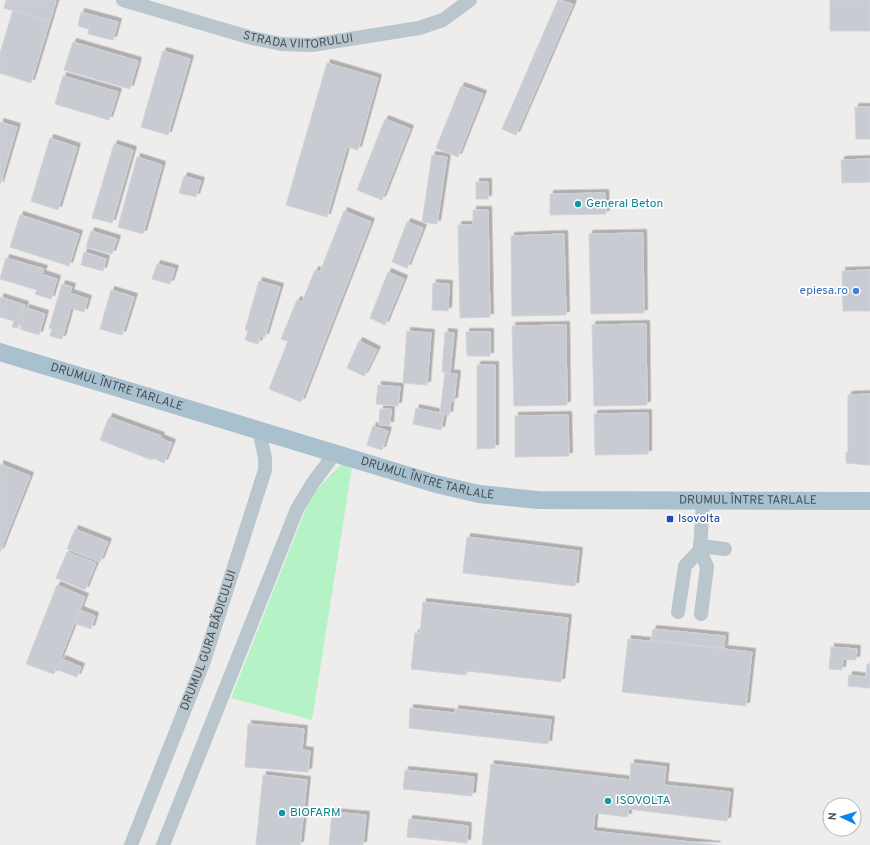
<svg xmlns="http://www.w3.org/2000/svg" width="870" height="845" viewBox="0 0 870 845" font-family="Overpass,sans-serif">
  <defs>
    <filter id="shadow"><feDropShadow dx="3.5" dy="-3.5" stdDeviation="0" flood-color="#0004"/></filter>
  </defs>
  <rect width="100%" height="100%" fill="#efecec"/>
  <path fill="#b5f2c6" d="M341 464 352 467 312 720 231 698 311 496Z"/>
  <path fill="#c8ccd2" stroke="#cfd3d9" filter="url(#shadow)" d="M6 0H53L56 1 50 21 4 8Z
    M558 0 573 4 516 135 502 129Z
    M830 0H870V31H830Z
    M13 10 50 21 31 83 0 73V53Z
    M81 12 118 22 113 40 88 34 89 29 78 26Z
    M73 42 138 61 130 89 64 70Z
    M163 51 190 59 168 135 141 127Z
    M327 63 378 78 358 150 347 147 327 217 286 205Z
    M63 76 118 92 109 120 55 104Z
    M461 86 483 94 458 157 436 148Z
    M855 107H870V139H856Z
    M385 119 410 129 382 200 357 190Z
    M0 122 17 127 0 185Z
    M50 138 77 147 58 210 31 201Z
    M114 144 133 150 112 223 92 218Z
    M432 155 447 157 437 224 422 222Z
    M137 157 162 165 143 234 118 227Z
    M870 159V182L842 183 841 160Z
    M184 176 201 181 196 197 179 193Z
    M476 182H488V199H476Z
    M605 193 606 214 550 215V194Z
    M473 210H488L490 317 460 318 458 225H473Z
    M344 211 371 222 301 402 269 389 288 341 281 339 297 300 302 302 315 270 320 272Z
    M20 215 79 234 69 266 10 247Z
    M407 222 423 228 407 268 392 262Z
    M91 231 117 239 112 254 86 247Z
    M643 233 644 313 591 314 589 234Z
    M564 234 566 315 512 316 511 236Z
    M84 252 106 259 103 271 81 265Z
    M6 258 44 269 42 274 57 279 51 299 35 294 37 290 0 279Z
    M157 264 175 269 170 284 152 279Z
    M870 270V311H843L842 271Z
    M388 272 404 279 385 325 370 318Z
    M259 281 280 287 265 337 261 336 258 344 245 340 248 331 245 330Z
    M433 283 449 284 448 311 432 310Z
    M62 284 72 287 70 293 88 299 84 312 71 308 62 339 50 336 52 329 49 328Z
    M111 290 134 297 122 335 100 329Z
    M0 297 25 305 18 328 12 327 14 321 0 317Z
    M26 308 45 314 39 335 20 329Z
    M646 324 647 405 594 406 592 325Z
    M566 325 567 405 514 406 512 326Z
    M407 331 431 333 427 385 403 383Z
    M445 332 454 333 450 373 442 372Z
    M466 332H490V356H467Z
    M359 341 377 350 364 376 347 368Z
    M477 365H495V448L477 449Z
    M445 373 457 374 454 401H451L449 415 440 413Z
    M378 385 400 387 398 406 376 404Z
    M870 394V465L846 463V452H848V395Z
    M416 408 444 414 441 430 413 424Z
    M380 409H391L390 425H379Z
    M648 413V454L595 455 594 414Z
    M568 415 569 456 515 457V416Z
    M109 417 161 436 160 438 172 443 164 463 153 458 152 460 100 440Z
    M373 426 388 431 382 450 367 445Z
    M0 464 30 476 0 552Z
    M75 529 108 542 100 562 67 549Z
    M467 537 579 551 575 586 463 573Z
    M67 552 96 563 85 590 56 578Z
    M57 585 85 597 54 674 26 664Z
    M423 602 568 618 561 682 467 671 466 675 411 669 415 633H420Z
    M80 610 95 616 91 629 74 623Z
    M653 629 725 636 724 648 651 640Z
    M628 639 752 652 746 706 622 692Z
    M831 647 857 649 856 660 843 659 842 670 829 669Z
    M62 659 81 667 77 677 58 670Z
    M867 664H870V688L848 686 849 675 866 677Z
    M410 708 455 713V709L551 720 548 744 409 728Z
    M248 724 304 729 302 750 310 751 308 772 245 767Z
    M631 763 666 767 664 785 730 792 727 821 628 809V817L595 813 593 831 717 845H482L491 764 630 780Z
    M405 770 474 777 472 796 403 789Z
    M263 775 307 780 300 845H256Z
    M332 812 366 815 363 845H329Z
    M409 819 468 826 467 843 407 837Z"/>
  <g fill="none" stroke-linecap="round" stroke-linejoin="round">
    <g stroke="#b9c6cd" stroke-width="14">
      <path id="s1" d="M123 0 252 38 282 44 312 45 419 28 443 20 470 0"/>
      <path d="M700 546 725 549"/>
      <path d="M678 612 685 566 700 550"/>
      <path d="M701 614 707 567 700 550 703 501"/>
      <path id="s2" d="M131 845 204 661 265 470V458L259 430"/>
      <path d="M163 845 297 509 312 484 335 453"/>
    </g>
    <path stroke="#a9c0cf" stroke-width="18" id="s3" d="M0 352 436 484 479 494 538 500 870 501"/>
  </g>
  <g fill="#0f9aa8" stroke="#fff" stroke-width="1.5">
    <circle cx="578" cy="204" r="4"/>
    <circle cx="608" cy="801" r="4"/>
    <circle cx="282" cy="813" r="4"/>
  </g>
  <circle fill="#3f7fe0" stroke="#fff" stroke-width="1.5" cx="856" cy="291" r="4"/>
  <rect fill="#1a4fb4" stroke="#fff" stroke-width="1.5" x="666" y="515" width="8" height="8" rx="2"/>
  <g text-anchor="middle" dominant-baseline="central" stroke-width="3.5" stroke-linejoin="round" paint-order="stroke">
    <g font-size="12" fill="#43525b" stroke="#fff">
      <text stroke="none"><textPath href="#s1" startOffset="181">STRADA VIITORULUI</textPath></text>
      <text stroke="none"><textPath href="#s3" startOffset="122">DRUMUL ÎNTRE TARLALE</textPath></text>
      <text stroke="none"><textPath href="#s3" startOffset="446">DRUMUL ÎNTRE TARLALE</textPath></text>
      <text stroke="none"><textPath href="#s3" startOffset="769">DRUMUL ÎNTRE TARLALE</textPath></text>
      <text stroke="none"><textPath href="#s2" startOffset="219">DRUMUL GURA BĂDICULUI</textPath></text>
    </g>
    <g font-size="12" fill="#0d838f" stroke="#fff" text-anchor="start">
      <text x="586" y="204">General Beton</text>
      <text x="616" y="801">ISOVOLTA</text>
      <text x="290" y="813">BIOFARM</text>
    </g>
    <g font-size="12" fill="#366cbe" stroke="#fff" text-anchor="end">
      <text x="848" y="291">epiesa.ro</text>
    </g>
    <g font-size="12" fill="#164399" stroke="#fff" text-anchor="start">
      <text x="678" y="519">Isovolta</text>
    </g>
  </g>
  <g transform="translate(842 817) rotate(274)"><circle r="19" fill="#ffffff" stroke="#b4babd"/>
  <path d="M0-3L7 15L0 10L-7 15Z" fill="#0884ed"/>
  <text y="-6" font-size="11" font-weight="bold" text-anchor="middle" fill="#43525b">N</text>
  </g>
</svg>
